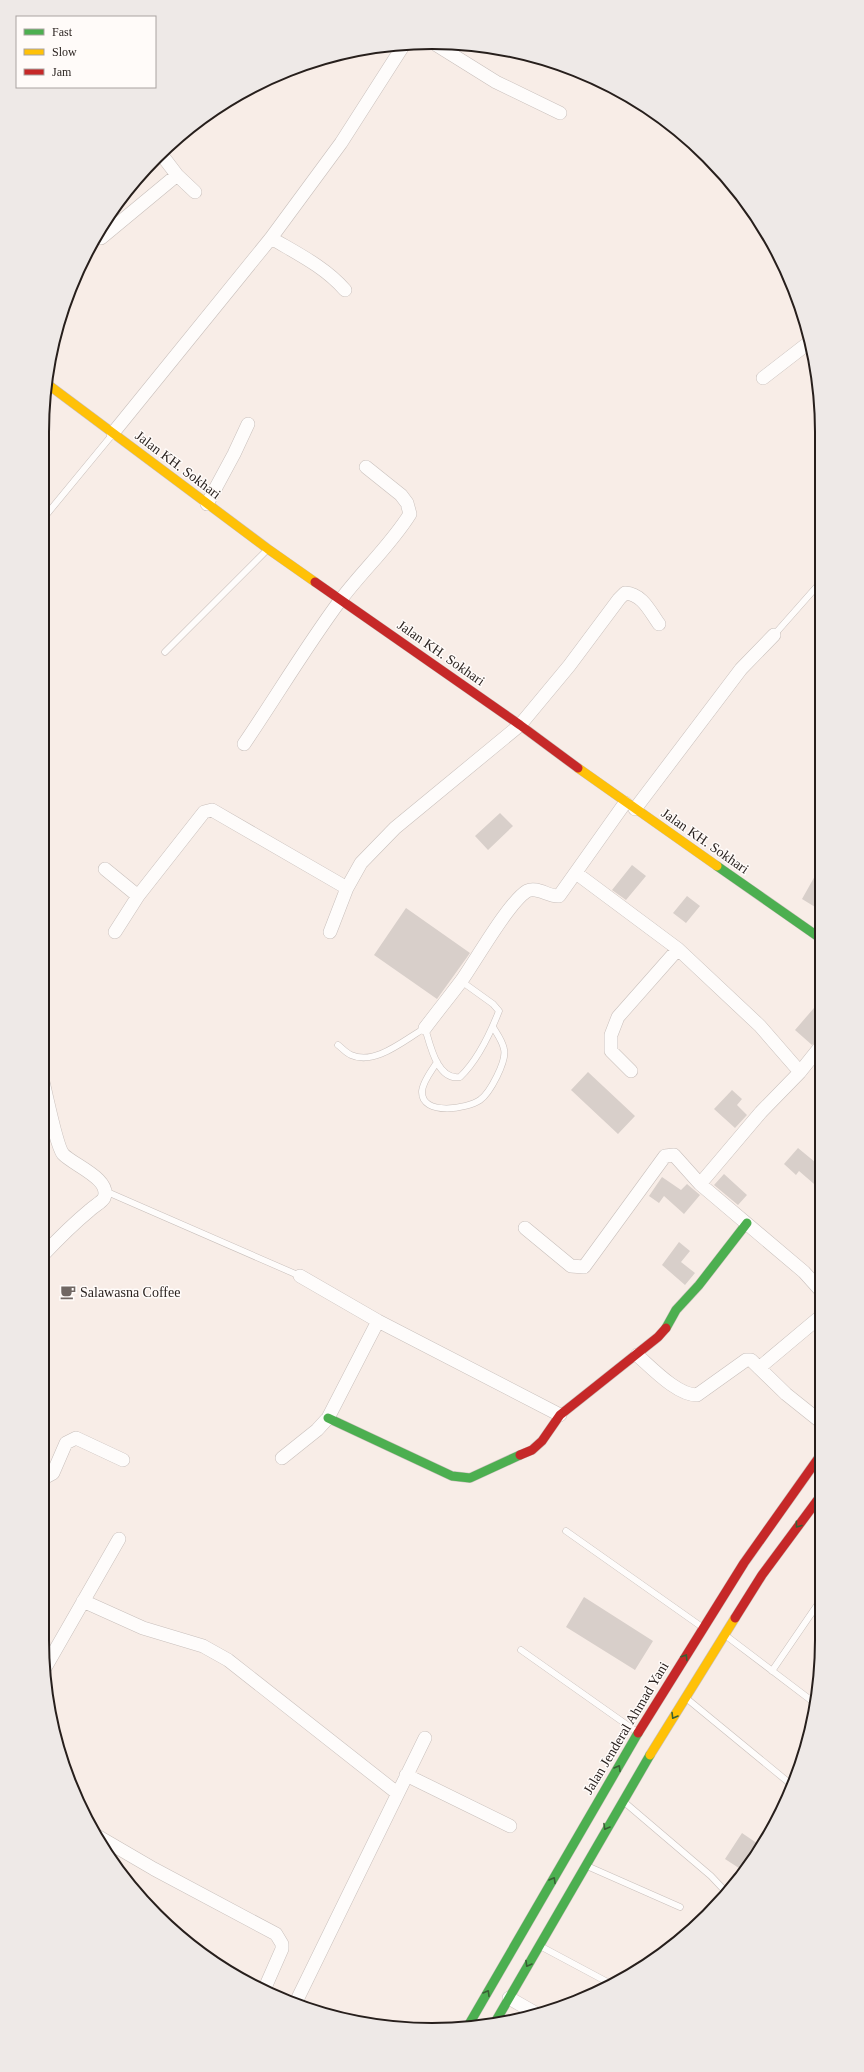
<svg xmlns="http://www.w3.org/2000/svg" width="864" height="2072" viewBox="0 0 864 2072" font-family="Georgia,serif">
  <rect width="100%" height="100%" fill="#f8ede7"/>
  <path fill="#d8cfca" d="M500 813 513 826 488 850 475 836Z
    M632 865 646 876 626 900 612 890Z
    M820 867V910L802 899Z
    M687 896 700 906 686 923 673 913Z
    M406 908 470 953 437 999 374 955Z
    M820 1001V1039L812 1045 795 1030Z
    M588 1072 635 1116 618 1134 571 1090Z
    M732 1090 742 1099 737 1105 747 1115 735 1128 714 1109Z
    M798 1148 821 1167V1190L799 1171 796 1175 784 1164Z
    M724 1174 747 1195 738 1205 714 1185Z
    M662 1177 681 1190 687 1184 700 1195 684 1214 664 1196 659 1203 649 1196Z
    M679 1242 690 1251 681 1262 695 1273 685 1285 662 1265Z
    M584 1597 653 1641 635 1670 566 1627Z
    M742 1833 761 1846 745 1872 725 1859Z"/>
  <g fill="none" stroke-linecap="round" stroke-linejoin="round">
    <defs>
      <path id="lane" d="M42 520 112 435
        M774 635 819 584
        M165 652 267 550
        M338 1045C342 1048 346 1053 351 1055 375 1066 404 1040 425 1028 430 1044 437 1081 460 1077 478 1060 490 1034 499 1011L493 1004 461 981
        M437 1062C433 1069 422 1082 422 1092 422 1116 467 1109 480 1100 490 1093 507 1061 504 1049 502 1040 497 1034 493 1027
        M105 1191 300 1276
        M566 1531 702 1627
        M725 1635 812 1701
        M521 1650 637 1732
        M772 1671 822 1598
        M686 1698 793 1786
        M623 1801 711 1876 727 1893
        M587 1866 680 1907
        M540 1946 613 1985"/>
      <path id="street" d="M435 44 496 82 560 113
        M161 154 177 175 195 192
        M101 238 177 175
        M271 238C298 254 325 267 345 290
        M763 378 807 344
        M113 433 271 238 341 143 405 43
        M207 504 234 454 248 424
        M244 744C276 697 305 648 339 602 361 572 390 546 410 514L407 503 401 495 366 467
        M635 809 741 669 774 635
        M105 869 138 896
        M576 873 678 949 760 1026 800 1072
        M115 932 138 896 204 812 212 810 347 888
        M330 932 347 888 361 863 395 828 520 725 569 666 619 599 625 593C643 594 650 612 659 624
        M425 1028C437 1012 450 996 462 980 476 960 509 902 527 891 537 886 549 897 559 896L625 803
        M631 1071 611 1051V1035L618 1017 678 949
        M42 1078C46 1092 56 1145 63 1154 73 1165 112 1179 104 1198 102 1202 94 1206 90 1210 73 1224 58 1239 42 1256
        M700 1184 761 1112 800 1072 820 1047
        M525 1228 571 1266 584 1267 665 1156 674 1155 700 1184 804 1272 821 1291
        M300 1276 378 1321 560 1415
        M637 1355C652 1368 677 1395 697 1395L746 1360H751L786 1394 821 1422
        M759 1368 821 1316
        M282 1458 317 1430 328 1418 378 1321
        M42 1479 53 1473 66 1443 76 1438 123 1460
        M83 1601 143 1628 203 1646 228 1660 397 1793
        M45 1668 119 1539
        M406 1775 510 1826
        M94 1834 154 1869 276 1934 282 1944V1949L264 1990
        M509 1998 537 2014
        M295 2004 425 1738"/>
      <path id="fast" d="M717 866 820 938
        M666 1328 676 1310 699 1285 747 1223
        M328 1418 452 1476 470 1478 520 1455
        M494 2024 650 1755
        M468 2026 638 1733"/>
      <path id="slow" d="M50 386 268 549 315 582
        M578 768 717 866
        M650 1755 735 1618"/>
      <path id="jam" d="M315 582 520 725 578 768
        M520 1455 532 1450 542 1441 560 1415 658 1337 666 1328
        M735 1618 762 1575 822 1494
        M638 1733 744 1563 822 1453"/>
    </defs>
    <use href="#lane" stroke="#c8bfbb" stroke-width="7"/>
    <use href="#street" stroke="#c8bfbb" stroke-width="14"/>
    <use href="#fast" stroke="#c8bfbb" stroke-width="10"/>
    <use href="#slow" stroke="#c8bfbb" stroke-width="10"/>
    <use href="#jam" stroke="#c8bfbb" stroke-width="10"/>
    <use href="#lane" stroke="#fefcfb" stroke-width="6"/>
    <use href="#street" stroke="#fefcfb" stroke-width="13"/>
    <use href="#fast" stroke="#4caf50" stroke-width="9"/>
    <use href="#slow" stroke="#ffc107" stroke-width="9"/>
    <use href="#jam" stroke="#c62828" stroke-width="9"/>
  </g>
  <defs><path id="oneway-chevron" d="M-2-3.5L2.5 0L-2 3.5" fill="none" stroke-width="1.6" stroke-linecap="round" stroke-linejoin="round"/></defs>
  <g stroke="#386033">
    <use href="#oneway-chevron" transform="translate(798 1525) rotate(127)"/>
    <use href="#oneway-chevron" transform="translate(685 1657) rotate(-58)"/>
    <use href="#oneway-chevron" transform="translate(674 1716) rotate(121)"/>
    <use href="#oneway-chevron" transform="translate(618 1768) rotate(-60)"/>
    <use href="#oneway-chevron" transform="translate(606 1827) rotate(120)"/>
    <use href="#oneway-chevron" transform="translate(553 1880) rotate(-60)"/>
    <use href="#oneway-chevron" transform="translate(528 1964) rotate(120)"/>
    <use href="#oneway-chevron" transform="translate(487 1993) rotate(-60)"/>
  </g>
  <defs>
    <symbol id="cafe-bare" viewBox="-9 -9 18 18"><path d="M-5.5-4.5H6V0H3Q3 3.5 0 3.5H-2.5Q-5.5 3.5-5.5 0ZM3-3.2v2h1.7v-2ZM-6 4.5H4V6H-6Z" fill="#706763" stroke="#fffbf9" stroke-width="2.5" paint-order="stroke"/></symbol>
  </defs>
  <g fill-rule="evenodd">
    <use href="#cafe-bare" x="57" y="1281" width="22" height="22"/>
  </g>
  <g text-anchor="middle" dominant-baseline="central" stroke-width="3" stroke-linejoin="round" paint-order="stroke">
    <g font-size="14" fill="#271f1c" stroke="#fffbf9">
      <text transform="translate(178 465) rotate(37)">Jalan KH. Sokhari</text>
      <text transform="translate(441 653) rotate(35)">Jalan KH. Sokhari</text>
      <text transform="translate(705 841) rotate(35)">Jalan KH. Sokhari</text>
      <text transform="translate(626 1728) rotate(-59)">Jalan Jenderal Ahmad Yani</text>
    </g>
    <g font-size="14" fill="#271f1c" stroke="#fffbf9" text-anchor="start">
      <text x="80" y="1292">Salawasna Coffee</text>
    </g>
  </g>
  <path d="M0 0H864V2072H0ZM432 49H432A383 383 0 0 1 815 432V1640A383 383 0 0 1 432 2023H432A383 383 0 0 1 49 1640V432A383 383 0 0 1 432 49Z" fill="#eee9e7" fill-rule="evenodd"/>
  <path fill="none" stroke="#271f1c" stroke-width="2" d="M432 49H432A383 383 0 0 1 815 432V1640A383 383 0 0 1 432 2023H432A383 383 0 0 1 49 1640V432A383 383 0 0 1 432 49Z"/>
  <rect x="16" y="16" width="140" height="72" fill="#fffbf9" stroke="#a9a3a1"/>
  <rect x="24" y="29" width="20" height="6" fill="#4caf50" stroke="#a9a3a1"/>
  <text x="52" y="36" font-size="12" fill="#271f1c">Fast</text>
  <rect x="24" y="49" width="20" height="6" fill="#ffc107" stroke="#a9a3a1"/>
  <text x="52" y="56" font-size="12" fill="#271f1c">Slow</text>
  <rect x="24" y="69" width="20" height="6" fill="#c62828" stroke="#a9a3a1"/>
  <text x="52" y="76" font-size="12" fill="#271f1c">Jam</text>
</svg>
